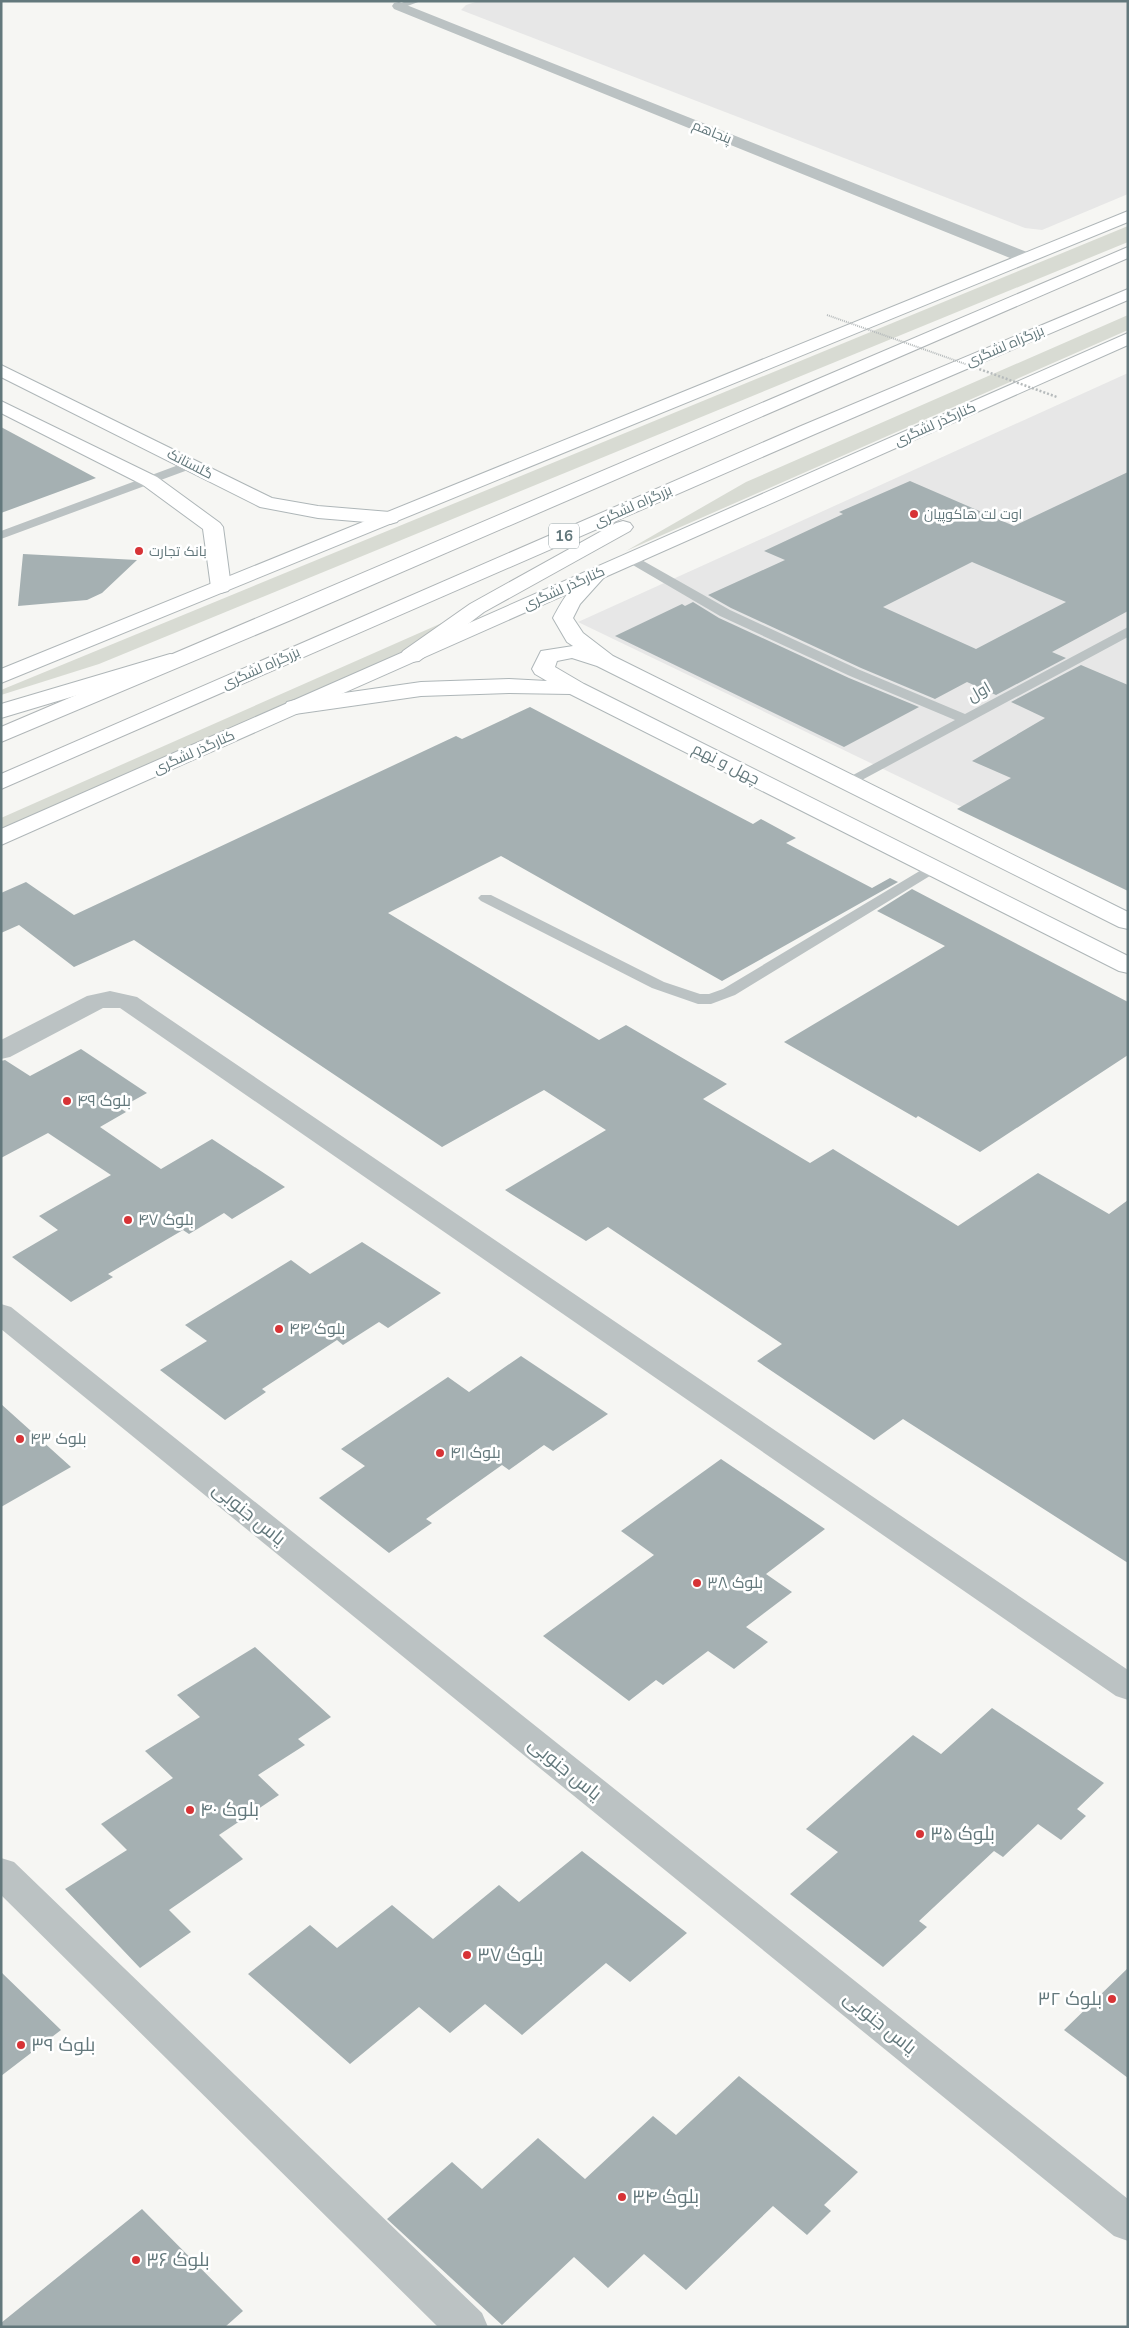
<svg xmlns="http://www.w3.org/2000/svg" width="1129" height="2328" viewBox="0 0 1129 2328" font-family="'Nunito Sans',Cairo,sans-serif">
  <rect width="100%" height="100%" fill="#f6f6f3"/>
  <path fill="#e7e7e7" d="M479 1H1128V194L1042 230 1025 228 461 10 466 5Z
    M1128 373V887L578 622Z"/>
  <path fill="#d8dbd3" d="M1128 226V242L99 664 1 695V690Z
    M1128 315V330L626 551 746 482Z
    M451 619 413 660 1 843V818Z"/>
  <path fill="#a5b0b2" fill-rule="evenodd" d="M1 427 96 478 1 513Z
    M1128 472V611L1052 652 1066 658 996 695 967 682 935 699 861 668 731 608 708 595 785 560 764 551 843 514 839 512 910 481 1014 526ZM972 562 1066 602 976 649 883 607Z
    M23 554 137 560 102 593 87 600 18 606Z
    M693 602 719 618 849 678 919 707 844 747 615 636 682 604 685 606Z
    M1081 665 1128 685V891L957 809 1011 778 972 761 1045 718 1011 702Z
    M530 707 753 824 761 819 796 838 786 843 872 888 890 878 898 882 722 981 501 856 388 913 599 1040 626 1025 727 1084 703 1099 810 1163 833 1149 958 1226 1038 1173 1109 1214 1128 1200V1563L903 1419 874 1440 757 1361 782 1344 608 1227 586 1241 505 1190 606 1130 544 1090 442 1147 134 940 74 967 19 925 1 933V893L26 882 74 915 456 736 462 739Z
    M912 889 1128 1002V1055L980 1152 918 1116 916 1118 784 1042 945 946 877 911Z
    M81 1049 147 1093 120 1108 126 1112 100 1127 161 1169 212 1139 285 1187 232 1219 224 1213 189 1234 183 1230 108 1274 113 1277 71 1302 12 1257 58 1230 39 1216 111 1175 48 1133 1 1158V1061L5 1060 30 1076Z
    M362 1242 441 1293 388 1328 379 1322 343 1345 337 1340 262 1389 266 1392 225 1420 160 1370 207 1341 185 1325 291 1260 310 1274Z
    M521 1356 608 1414 553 1451 544 1445 509 1470 502 1465 426 1519 432 1523 389 1553 319 1498 365 1466 341 1449 448 1377 469 1392Z
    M1 1404 71 1467 1 1507Z
    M721 1459 825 1529 766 1574 792 1592 746 1627 768 1642 734 1669 708 1651 663 1685 656 1680 629 1701 543 1636 654 1555 621 1531Z
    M255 1647 331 1717 298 1739 305 1745 258 1775 279 1795 219 1835 243 1859 169 1910 191 1932 140 1968 65 1889 127 1850 101 1824 173 1778 145 1751 200 1717 177 1695Z
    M992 1708 1104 1783 1077 1809 1086 1816 1061 1840 1038 1824 1003 1857 994 1851 919 1921 927 1927 883 1967 790 1894 838 1852 806 1829 913 1735 941 1754Z
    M582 1851 687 1933 630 1982 606 1963 522 2035 485 2004 450 2033 419 2007 350 2064 248 1974 310 1925 337 1948 392 1905 433 1939 499 1885 519 1902Z
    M1128 1968V2078L1064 2030Z
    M1 1972 61 2030 1 2076Z
    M739 2076 858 2172 824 2205 831 2211 807 2235 773 2206 686 2290 644 2254 608 2288 574 2257 502 2325 387 2219 452 2162 482 2189 538 2138 585 2179 653 2116 676 2135Z
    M142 2209 243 2311 225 2327H1V2323Z"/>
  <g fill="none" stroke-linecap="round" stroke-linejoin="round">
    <defs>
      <path id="secondary" d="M1 365 272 498 318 506 390 512 397 514 400 518 397 522 390 524 318 518 260 507 1 377Z
        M1 401 157 477 220 523 223 527 231 587 228 591 221 593 214 591 211 587 203 529 143 485 1 413Z
        M597 568 604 570 607 574 580 604 573 618 583 633 613 656 1128 912V929L1119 927 597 666 572 658 557 661 555 667 584 684 1128 956V973L1119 971 570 694 509 693 421 696 295 714 287 712 284 707 287 702 295 700 421 682 509 679 547 681 535 674 532 669 541 651 573 646 567 642 553 618C561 602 579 572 597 568Z"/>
      <path id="primary" d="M1128 211V222L1 683V669Z
        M1128 333V345L1 845V829Z
        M170 654 178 655 181 660 178 665 1 718V704Z"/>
      <path id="highway" d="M1128 247V258L291 620 1 742V727Z
        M1128 289V300L815 434 1 789V774L801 426Z
        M623 521 630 523 633 527 630 531 484 612 419 661 411 662 403 661 400 656 403 651 470 604 616 523Z"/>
    </defs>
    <use href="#secondary" stroke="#aeb6b8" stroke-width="2"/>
    <use href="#primary" stroke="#afb6b8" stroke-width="2"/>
    <use href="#highway" stroke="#afb5b7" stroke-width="2"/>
    <path fill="#bbc2c3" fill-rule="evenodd" d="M406 1H421L399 9 395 6Z
      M192 460 196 461 198 464 196 467 1 539V531Z
      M631 554 730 610 860 670 965 714 1128 627V637L847 788 842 787 840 784 842 781 955 720 850 676 720 616 626 561 625 558Z
      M933 863 938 865 941 868 938 871 735 995 711 1004H698L652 988 481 901 478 898 481 895H491L664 982 700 994H709L723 989Z"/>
    <path fill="#bbc2c3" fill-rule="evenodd" d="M399 2 1032 254 1034 258 1032 262H1020L394 9 392 6 394 3Z
      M110 991 137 997 1128 1670V1700L1116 1696 120 1008H103L10 1057 1 1059V1040L87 996Z
      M1 1304 11 1307 1128 2199V2241L1114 2236 1 1329Z
      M1 1858 14 1862 482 2313 488 2327H438L1 1895Z"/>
    <use href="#secondary" fill="#fff" fill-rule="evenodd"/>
    <use href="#primary" fill="#fff" fill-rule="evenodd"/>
    <use href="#highway" fill="#fff" fill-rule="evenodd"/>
    <path stroke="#b6bbbc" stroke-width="2" stroke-dasharray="1 1" stroke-linecap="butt" d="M827 315 971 366"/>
    <path stroke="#b6bbbc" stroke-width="2.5" stroke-dasharray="2 2" stroke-linecap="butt" d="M968 365 1057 397"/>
  </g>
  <g fill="#d73336" stroke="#fff" stroke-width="2">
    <circle cx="914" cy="514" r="5"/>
    <circle cx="139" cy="551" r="5"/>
    <circle cx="67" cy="1101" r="5"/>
    <circle cx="128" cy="1220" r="5"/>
    <circle cx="279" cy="1329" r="5"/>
    <circle cx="20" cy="1439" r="5"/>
    <circle cx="440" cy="1453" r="5"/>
    <circle cx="697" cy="1583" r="5"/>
    <circle cx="190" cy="1810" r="5"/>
    <circle cx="920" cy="1834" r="5"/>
    <circle cx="467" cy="1955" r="5"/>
    <circle cx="1112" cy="1999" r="5"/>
    <circle cx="21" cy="2045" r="5"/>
    <circle cx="622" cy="2197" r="5"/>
    <circle cx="136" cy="2260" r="5"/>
  </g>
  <g text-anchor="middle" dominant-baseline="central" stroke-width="5" stroke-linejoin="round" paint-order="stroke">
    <g font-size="14" fill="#63787c" stroke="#fff">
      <text transform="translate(712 132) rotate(22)">پنجاهم</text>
      <text transform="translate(1005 346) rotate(-23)">بزرگراه لشگری</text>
      <text transform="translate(935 424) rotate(-24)">کنارگذر لشگری</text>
      <text transform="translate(190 464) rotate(27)">گلستانک</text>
      <text transform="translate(633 506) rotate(-24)">بزرگراه لشگری</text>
      <text transform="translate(564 588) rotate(-24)">کنارگذر لشگری</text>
      <text transform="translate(261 668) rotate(-24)">بزرگراه لشگری</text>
      <text transform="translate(194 752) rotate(-24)">کنارگذر لشگری</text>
    </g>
    <g font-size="14" fill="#63787c" stroke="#fff" text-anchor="start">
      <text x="924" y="514">اوت لت هاکوپیان</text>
      <text x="149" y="551">بانک تجارت</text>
    </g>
    <rect fill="#fff" stroke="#92a0a3" stroke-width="1" x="549" y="523.5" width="30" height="25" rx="4"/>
    <g font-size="15" font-weight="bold" fill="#63787c">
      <text x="564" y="536">16</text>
    </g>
    <g font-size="16" fill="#63787c" stroke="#fff">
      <text transform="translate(979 692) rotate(-29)">اول</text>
      <text transform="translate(726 764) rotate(27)">چهل و نهم</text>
    </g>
    <g font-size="16" fill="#63787c" stroke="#fff" text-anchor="start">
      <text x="77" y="1101">بلوک ۴۹</text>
      <text x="138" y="1220">بلوک ۴۷</text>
      <text x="289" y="1329">بلوک ۴۴</text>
      <text x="30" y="1439">بلوک ۴۳</text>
      <text x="450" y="1453">بلوک ۴۱</text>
      <text x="707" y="1583">بلوک ۳۸</text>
    </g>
    <g font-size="19" fill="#63787c" stroke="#fff">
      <text transform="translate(249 1514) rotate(39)">یاس جنوبی</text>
      <text transform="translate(565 1769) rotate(39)">یاس جنوبی</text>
      <text transform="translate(880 2023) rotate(39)">یاس جنوبی</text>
    </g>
    <g font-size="19" fill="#63787c" stroke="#fff" text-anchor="start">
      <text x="200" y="1810">بلوک ۴۰</text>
      <text x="930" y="1834">بلوک ۳۵</text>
      <text x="477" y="1955">بلوک ۳۷</text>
      <text x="1102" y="1999" text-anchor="end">بلوک ۳۲</text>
      <text x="31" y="2045">بلوک ۳۹</text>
      <text x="632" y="2197">بلوک ۳۴</text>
      <text x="146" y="2260">بلوک ۳۶</text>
    </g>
  </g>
  <rect width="1129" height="2328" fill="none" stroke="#63787c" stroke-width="5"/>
</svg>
